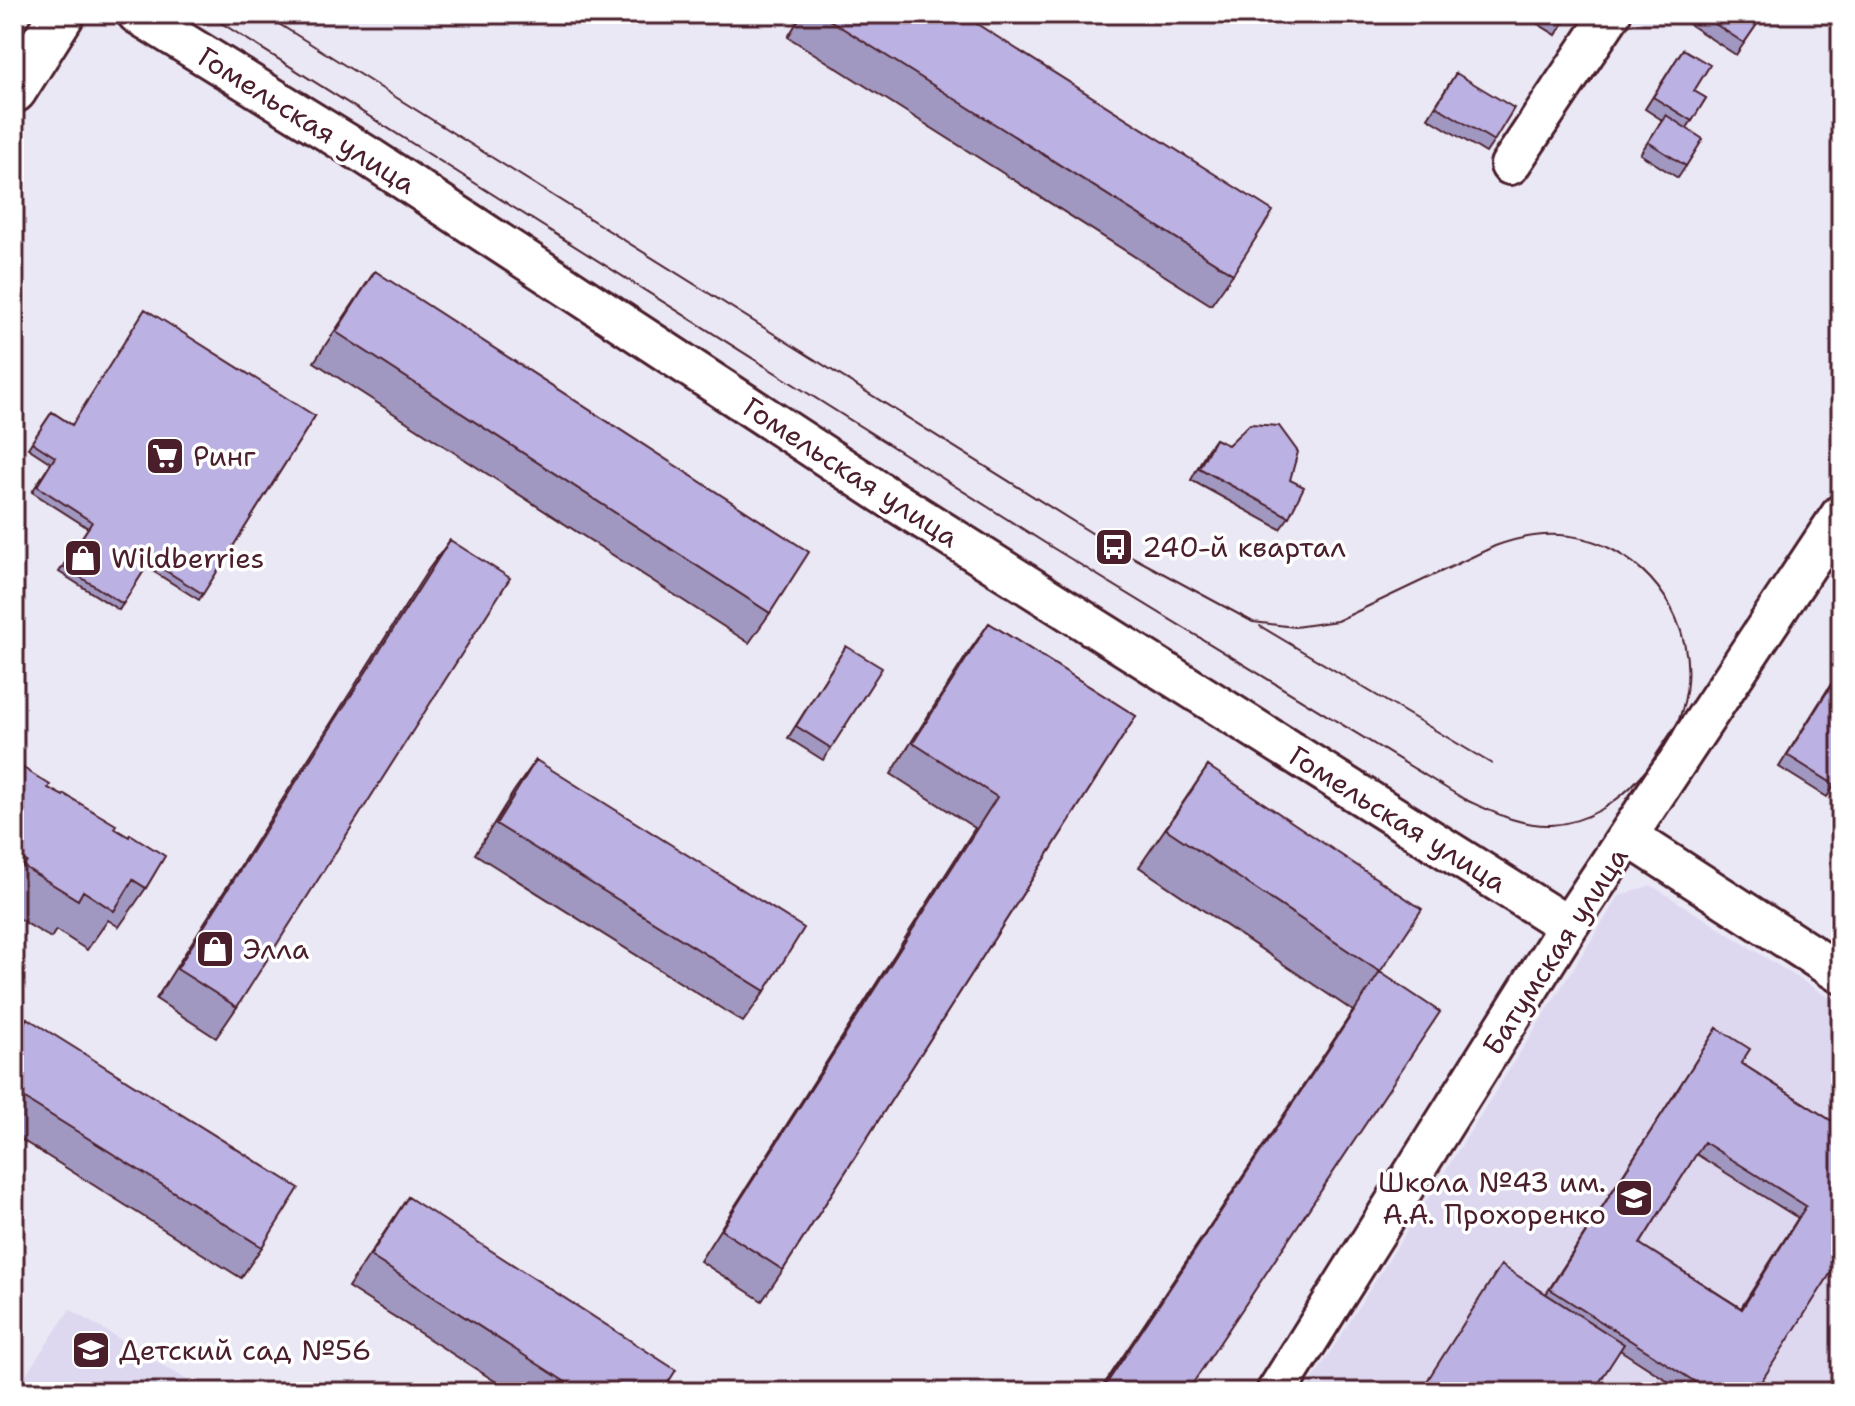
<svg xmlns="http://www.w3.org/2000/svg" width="1855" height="1406" viewBox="0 0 1855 1406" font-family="'Shantell Sans',sans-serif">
  <rect width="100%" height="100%" fill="#ebe8f6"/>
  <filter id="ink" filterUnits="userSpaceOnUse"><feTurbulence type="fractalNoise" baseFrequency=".0125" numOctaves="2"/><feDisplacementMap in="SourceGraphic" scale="16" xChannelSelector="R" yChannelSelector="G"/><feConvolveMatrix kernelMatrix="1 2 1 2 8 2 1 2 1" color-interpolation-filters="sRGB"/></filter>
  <g filter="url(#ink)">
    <path fill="#ddd8f0" d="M1651 885 1841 1005V1392H1305L1619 896Z
      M70 1309 207 1392H14Z"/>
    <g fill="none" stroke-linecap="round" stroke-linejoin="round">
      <defs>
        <path id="minor" d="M137 14 369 157 883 494 1568 926
          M1510 165 1611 14
          M1629 837 1841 974
          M1276 1392 1568 926 1841 514"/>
        <path id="major" d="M14 90 62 14"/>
      </defs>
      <use href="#minor" stroke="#4a1f2b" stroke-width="44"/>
      <use href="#major" stroke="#4a1f2b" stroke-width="50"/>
      <use href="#minor" stroke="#fff" stroke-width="38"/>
      <use href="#major" stroke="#fff" stroke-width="44"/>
      <path stroke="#4a1f2b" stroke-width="2" d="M207 14 1053 548 1464 799C1493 812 1519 826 1551 825 1586 823 1618 803 1640 777 1657 758 1675 736 1682 710 1700 647 1671 581 1613 550 1575 530 1535 531 1495 546L1337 621 1295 627 1253 622 1114 547 263 14
        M1260 626 1492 764"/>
    </g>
    <path fill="#a198c2" stroke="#4a1f2b" stroke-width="2" fill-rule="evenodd" d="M802 14H961L1233 274 1211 305 788 37Z
      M1522 14H1569L1556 35Z
      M1697 14H1764L1736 55 1690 25Z
      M1683 49 1694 91 1706 98 1687 128 1686 166 1678 178 1640 154 1662 120 1645 109Z
      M1456 73 1494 141 1486 153 1428 118Z
      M375 271 770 613 749 643 314 362Z
      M52 412 72 425 315 416 199 600 146 567 119 610 59 572 88 528 32 492 51 463 28 448Z
      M1215 439 1290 480 1289 517 1280 529 1191 480 1207 450Z
      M450 540 237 1007 216 1038 156 999 428 570Z
      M989 623 1136 716 783 1270 762 1301 700 1261 975 828 891 774 968 653Z
      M846 646 831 748 823 760 788 738Z
      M1841 668V775L1827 797 1779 767Z
      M536 760 765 991 743 1022 475 854 514 791Z
      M14 762 48 788 114 828 146 888 119 927 108 920 87 950 56 930 51 938 14 916Z
      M1208 766 1380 972 1187 1392H1099L1353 1011 1139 867Z
      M27 1018 262 1247 241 1278 14 1135V1036Z
      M1717 1028 1741 1063 1841 1127 1761 1382 1776 1392H1685L1620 1350 1546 1294ZM1696 1154 1798 1218 1741 1308 1640 1244Z
      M408 1197 662 1392H512L348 1287Z"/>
    <path fill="#bbb1e2" stroke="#4a1f2b" stroke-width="2" fill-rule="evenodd" d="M820 14H961L1273 211 1233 274Z
      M1549 14H1569L1564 23Z
      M1700 14H1764L1744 43Z
      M1683 49 1710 65 1694 91 1706 98 1692 121 1653 97Z
      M1456 73 1514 108 1494 141 1436 106Z
      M1666 115 1703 139 1686 166 1648 142Z
      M375 271 809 552 770 613 336 332Z
      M145 309 315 416 203 594 150 561 123 604 63 566 92 522 37 486 55 457 32 442 52 412 72 425Z
      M1250 424 1279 426 1298 452 1290 480 1304 487 1289 517 1199 468 1215 439 1228 445Z
      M450 540 510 578 237 1007 177 969Z
      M989 623 1136 716 783 1270 721 1230 997 797 913 743Z
      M846 646 882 668 831 748 796 726Z
      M1841 670V775L1835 785 1787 755Z
      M536 760 804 928 765 991 496 824Z
      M14 762 50 785 48 788 63 796 64 794 116 825 114 828 129 837 130 834 165 856 146 888 133 880 114 911 83 891 78 900 23 866 27 862 14 854Z
      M1208 766 1422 909 1380 972 1440 1012 1187 1392H1101L1380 972 1166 829Z
      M27 1018 299 1188 262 1247 14 1092V1039Z
      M1717 1028 1750 1049 1741 1063 1841 1127V1257L1761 1382 1776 1392H1711L1550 1289ZM1704 1142 1806 1206 1742 1309 1640 1244Z
      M408 1197 676 1370 662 1392H581L370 1256Z
      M1501 1265 1624 1344 1593 1392H1420Z
      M736 1387 745 1392H732Z"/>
  </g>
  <defs>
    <symbol id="supermarket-square" viewBox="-11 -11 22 22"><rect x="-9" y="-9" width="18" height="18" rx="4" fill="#4a1f2b" stroke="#fff"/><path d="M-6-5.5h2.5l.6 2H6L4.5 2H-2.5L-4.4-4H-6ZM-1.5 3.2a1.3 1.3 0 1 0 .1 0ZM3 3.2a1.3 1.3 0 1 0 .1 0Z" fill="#fff"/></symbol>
    <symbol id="bus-square" viewBox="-11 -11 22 22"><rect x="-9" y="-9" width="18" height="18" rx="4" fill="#4a1f2b" stroke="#fff"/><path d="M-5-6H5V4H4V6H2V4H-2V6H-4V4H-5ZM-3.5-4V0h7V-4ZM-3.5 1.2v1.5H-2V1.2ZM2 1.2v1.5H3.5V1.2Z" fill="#fff"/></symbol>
    <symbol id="shop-square" viewBox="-11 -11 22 22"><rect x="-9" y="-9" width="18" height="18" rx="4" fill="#4a1f2b" stroke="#fff"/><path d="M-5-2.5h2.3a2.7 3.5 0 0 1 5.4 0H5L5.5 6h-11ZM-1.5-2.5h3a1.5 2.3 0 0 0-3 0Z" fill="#fff"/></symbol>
    <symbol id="school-square" viewBox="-11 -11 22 22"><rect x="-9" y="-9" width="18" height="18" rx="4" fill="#4a1f2b" stroke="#fff"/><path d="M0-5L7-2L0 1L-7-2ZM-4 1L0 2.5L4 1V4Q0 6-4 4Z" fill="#fff"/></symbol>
  </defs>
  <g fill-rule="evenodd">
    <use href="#supermarket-square" x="143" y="434" width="44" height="44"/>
    <use href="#bus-square" x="1092" y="525" width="44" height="44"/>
    <use href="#shop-square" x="61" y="536" width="44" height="44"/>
    <use href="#shop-square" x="193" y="927" width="44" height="44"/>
    <use href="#school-square" x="1612" y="1176" width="44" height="44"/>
    <use href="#school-square" x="69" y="1328" width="44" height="44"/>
  </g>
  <g text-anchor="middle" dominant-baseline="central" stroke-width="7" stroke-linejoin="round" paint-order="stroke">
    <g font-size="28" fill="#4a1f2b" stroke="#fff">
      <text transform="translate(307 120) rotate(32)">Гомельская улица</text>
      <text transform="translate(851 472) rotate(33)">Гомельская улица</text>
      <text transform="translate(1398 819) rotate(32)">Гомельская улица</text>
      <text transform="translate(1555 951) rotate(-57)">Батумская улица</text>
    </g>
    <g font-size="28" fill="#4a1f2b" stroke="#fff" text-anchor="start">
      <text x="193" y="456">Ринг</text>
      <text x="1142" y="547">240-й квартал</text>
      <text x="111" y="558">Wildberries</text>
      <text x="243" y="949">Элла</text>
      <text x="1606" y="1182" text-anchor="end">Школа №43 им.<tspan x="1606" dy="32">А.А. Прохоренко</tspan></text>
      <text x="119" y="1350">Детский сад №56</text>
    </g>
  </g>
  <rect width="1855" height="1406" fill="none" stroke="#fff" stroke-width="48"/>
  <rect x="24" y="24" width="1807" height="1358" fill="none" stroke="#4a1f2b" stroke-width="3" filter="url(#ink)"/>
</svg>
